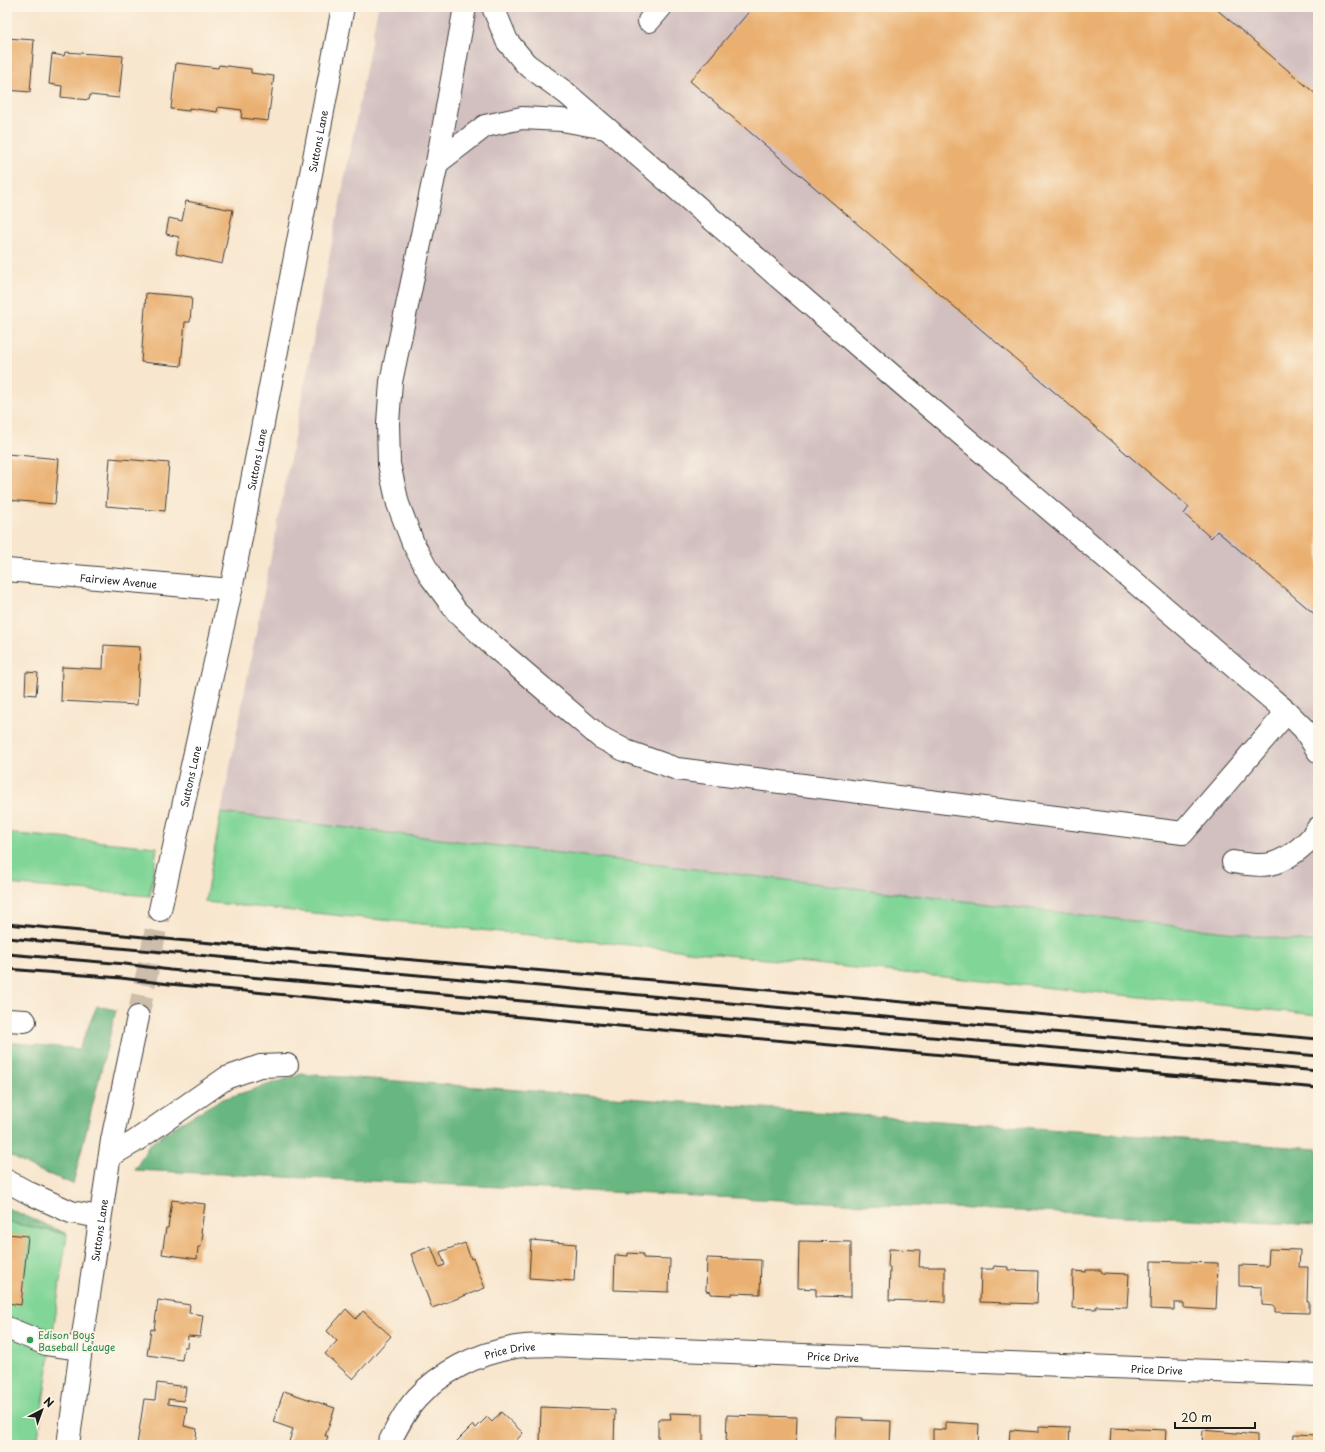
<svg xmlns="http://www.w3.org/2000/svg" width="1325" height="1452" viewBox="0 0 1325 1452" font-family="'Playpen Sans',sans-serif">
  <rect width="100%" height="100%" fill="#fcf5e5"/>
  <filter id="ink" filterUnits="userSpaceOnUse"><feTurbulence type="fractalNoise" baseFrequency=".025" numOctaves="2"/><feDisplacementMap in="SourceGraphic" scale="8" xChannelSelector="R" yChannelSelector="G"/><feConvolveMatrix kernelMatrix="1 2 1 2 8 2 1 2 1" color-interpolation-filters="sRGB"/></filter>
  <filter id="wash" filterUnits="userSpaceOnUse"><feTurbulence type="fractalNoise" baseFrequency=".012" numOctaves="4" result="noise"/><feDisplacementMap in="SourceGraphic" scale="16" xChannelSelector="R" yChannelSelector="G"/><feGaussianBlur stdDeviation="0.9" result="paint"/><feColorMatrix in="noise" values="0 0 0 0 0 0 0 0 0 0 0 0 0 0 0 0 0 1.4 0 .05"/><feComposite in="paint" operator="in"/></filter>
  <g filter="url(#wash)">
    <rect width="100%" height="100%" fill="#f8e6ce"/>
    <path fill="#d2bfc0" d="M378 7H1318V943L221 813Z"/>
    <path fill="#81d597" stroke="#4e785a" d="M221 813 1318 943V1015L205 902Z
      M7 833 157 847 150 896 7 884Z
      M7 1222 67 1234 37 1445H7Z"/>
    <path fill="#68b680" stroke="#42694e" d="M97 1006 116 1010 73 1184 33 1168 7 1154V1042L79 1049Z
      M302 1074 1318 1149V1225L135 1170 149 1145 174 1127 220 1100Z
      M7 1208 67 1234 7 1222Z"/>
    <g id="blocks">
      <path fill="#eab071" d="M753 7H1214L1318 96V617L1217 531 1211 538 1184 514 1189 507 690 81Z
        M7 38 34 40 30 92 7 90Z
        M65 52 123 56 119 98 90 95 89 100 61 97 62 86 49 84 52 54 64 56Z
        M176 63 218 68 219 65 251 69V73L274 76 268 121 241 118 242 110 218 107 217 112 189 108V111L171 109Z
        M186 201 233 210 222 264 176 254 179 237 166 234 169 218 182 221Z
        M146 293 192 297 190 322H185L181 366 141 362Z
        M7 454 59 459 55 504 7 500Z
        M110 458 169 463 165 511 106 506Z
        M104 645 140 647 137 705 61 701 62 667 103 669Z
        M26 672 38 673 36 695 25 694Z
        M172 1200 205 1204 201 1232 203 1233 201 1247H198L197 1259 162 1254 166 1228H168Z
        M7 1234 28 1236 21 1305 7 1303Z
        M531 1240 576 1244 574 1281 529 1278Z
        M799 1241 851 1242V1297L816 1296V1289L798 1288Z
        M465 1243 471 1259 473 1258 485 1288 432 1308 411 1254 431 1246 439 1267 445 1265 440 1252Z
        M889 1249 920 1250 919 1267H945V1302L889 1300 890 1267H888Z
        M1269 1249 1300 1250 1299 1267H1308L1307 1302H1309V1313L1275 1312V1306L1262 1305V1287L1239 1286V1265L1268 1266Z
        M628 1253 643 1254V1258L670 1259 669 1292 614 1290 615 1255 628 1256Z
        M707 1258 761 1260 760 1294 732 1293V1295L711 1294V1292L706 1291Z
        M1151 1261 1218 1263 1216 1310 1184 1308V1303H1174V1310L1150 1309Z
        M994 1266 1008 1267V1270L1038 1271 1037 1304 980 1302 981 1269H993Z
        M1086 1270H1101L1102 1273 1129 1274 1127 1307 1096 1306V1309L1072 1308 1073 1271 1086 1272Z
        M158 1300 190 1305 189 1313 203 1315 200 1337 188 1336 187 1347H184L182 1360 147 1355 151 1329 154 1330Z
        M346 1309 356 1319 363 1311 391 1336 353 1379 325 1354 337 1341 327 1331Z
        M157 1383 186 1387 184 1401 168 1399V1404L187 1407 184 1426 197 1429 195 1445H137L144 1399 155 1400Z
        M284 1391 335 1408 325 1436H328L325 1445H288L293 1429 273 1422Z
        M541 1407 615 1410 614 1445 540 1444Z
        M501 1412 523 1433 514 1443 516 1445H459L456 1442 473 1425 476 1428 487 1417 492 1422Z
        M670 1413 703 1414V1445H658V1419H671Z
        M727 1415 797 1417 796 1445H726Z
        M836 1417 863 1418 862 1420 891 1421 890 1445H835Z
        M946 1422 979 1424 978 1445H933V1429L946 1430Z
        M1039 1426 1070 1427 1069 1445H1009L1010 1430 1039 1432Z
        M1111 1428 1166 1430 1165 1445H1110Z
        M1203 1430 1257 1435V1445H1202Z
        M1294 1434 1318 1435V1445H1293Z"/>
    </g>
  </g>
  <g filter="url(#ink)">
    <use href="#blocks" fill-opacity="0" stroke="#3d3a37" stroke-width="1"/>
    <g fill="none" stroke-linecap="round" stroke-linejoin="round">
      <path stroke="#ccbeaa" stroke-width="22" stroke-dasharray="22 11" stroke-linecap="butt" d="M138 1017 160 910"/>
      <defs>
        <g id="minor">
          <path d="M465 7 437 163 391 382 388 423 389 464 398 504 413 543 431 577 457 612 490 643 600 737 626 751 677 769 1183 833 1287 712 901 383 566 93 526 64 507 41 493 7"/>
          <path d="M649 21 661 7"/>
          <path d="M437 163 485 126 522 118 562 120 606 128"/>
          <path id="s1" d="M7 570 231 590"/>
          <path d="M1287 712 1304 729 1318 751"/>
          <path d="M1233 862C1244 864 1263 867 1274 863 1290 858 1310 842 1318 828"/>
          <path id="s2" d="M160 910 231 590 343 7"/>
          <path d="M7 1020 25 1021"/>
          <path d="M110 1156 134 1142 226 1078 260 1066 287 1065"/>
          <path d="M7 1181 29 1193 71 1212 100 1217"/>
          <path d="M7 1328 46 1344 81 1349"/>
          <path id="s3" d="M68 1445 81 1349 112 1140 138 1017"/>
          <path id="s4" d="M388 1445C396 1429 405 1411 417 1398 441 1372 477 1354 511 1348 523 1345 536 1346 548 1345L1318 1375"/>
        </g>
      </defs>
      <use href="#minor" stroke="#3d3a37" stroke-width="24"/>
      <use href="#minor" stroke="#fff" stroke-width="22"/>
      <path stroke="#1c1c1c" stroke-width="3" d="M7 924 176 940 677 982 1318 1039
        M7 938 1318 1056
        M7 954 125 964 170 970 1318 1071
        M7 969 121 978 169 984 673 1031 1318 1088"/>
    </g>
  </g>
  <circle fill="#2e9e5b" stroke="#fcf5e5" stroke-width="1.5" cx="30" cy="1340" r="4"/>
  <g text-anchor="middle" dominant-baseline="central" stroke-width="4" stroke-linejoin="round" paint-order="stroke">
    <g font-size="10" fill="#1c1c1c" stroke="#fcf5e5">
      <text stroke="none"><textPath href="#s2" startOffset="785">Suttons Lane</textPath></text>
      <text stroke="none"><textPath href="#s2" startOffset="461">Suttons Lane</textPath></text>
      <text stroke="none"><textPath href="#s1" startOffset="112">Fairview Avenue</textPath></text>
      <text stroke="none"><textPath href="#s2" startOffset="137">Suttons Lane</textPath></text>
      <text stroke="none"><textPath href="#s3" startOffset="217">Suttons Lane</textPath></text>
      <text stroke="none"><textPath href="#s4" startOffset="162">Price Drive</textPath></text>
      <text stroke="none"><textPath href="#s4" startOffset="486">Price Drive</textPath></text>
      <text stroke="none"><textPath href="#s4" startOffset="810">Price Drive</textPath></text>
    </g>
    <g font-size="10" fill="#27864d" stroke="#fcf5e5" text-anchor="start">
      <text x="38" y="1334">Edison Boys<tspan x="38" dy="12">Baseball Leauge</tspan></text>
    </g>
  </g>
  <rect width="1325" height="1452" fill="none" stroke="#fcf5e5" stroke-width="24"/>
  <g transform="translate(42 1410) rotate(41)" stroke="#fcf5e5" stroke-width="3" paint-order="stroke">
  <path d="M0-3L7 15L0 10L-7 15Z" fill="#1c1c1c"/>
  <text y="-6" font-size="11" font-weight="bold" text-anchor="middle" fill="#1c1c1c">N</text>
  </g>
  <path d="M1175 1422v6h80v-6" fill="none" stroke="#1c1c1c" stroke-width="2"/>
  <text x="1181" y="1422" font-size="12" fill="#1c1c1c" stroke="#fcf5e5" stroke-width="3" paint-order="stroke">20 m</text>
</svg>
